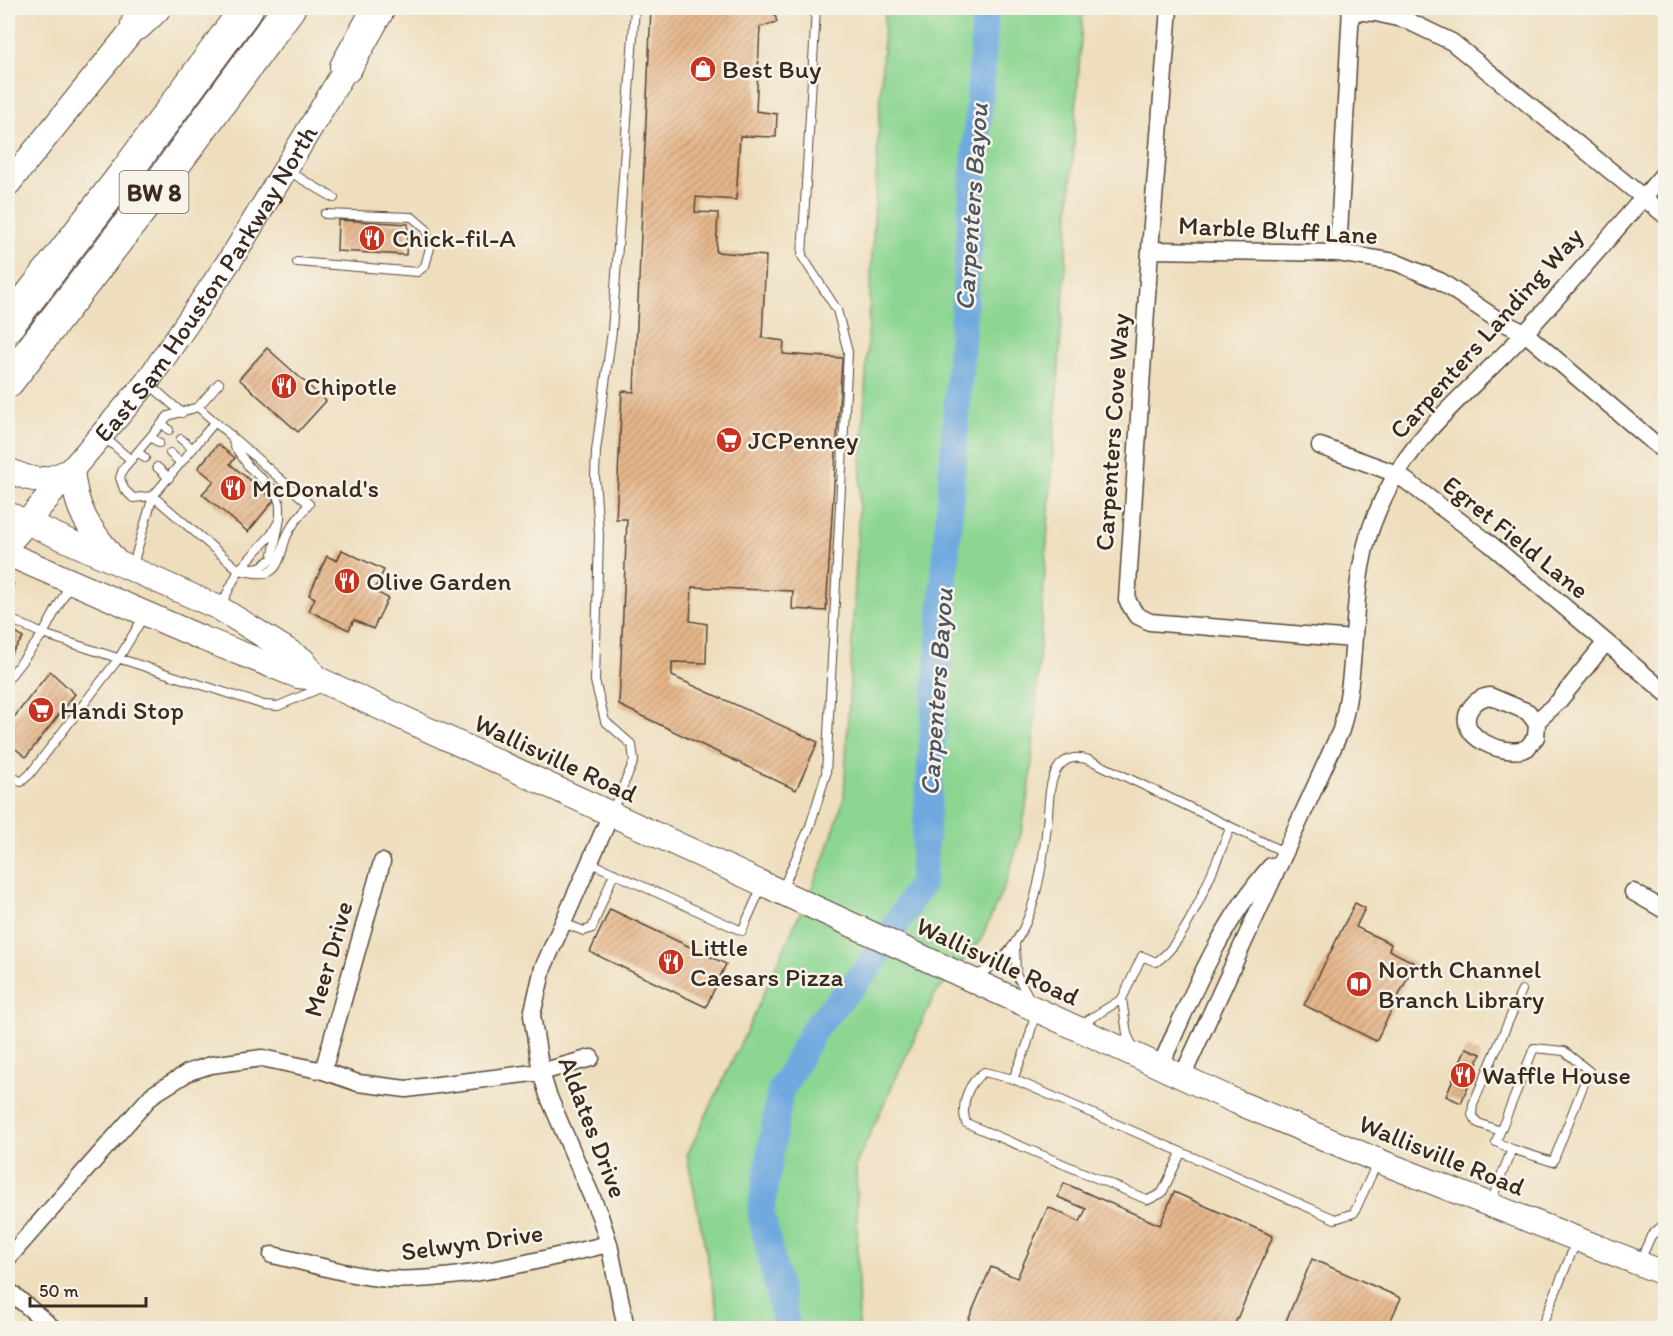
<svg xmlns="http://www.w3.org/2000/svg" width="1673" height="1336" viewBox="0 0 1673 1336" font-family="Itim,sans-serif">
  <defs>
    <pattern id="building-hatch" width="6" height="6" patternUnits="userSpaceOnUse" patternTransform="scale(1.5)"><rect width="6" height="6" fill="#e6b68a"/><path d="M-1 1l2-2M0 6l6-6M5 7l2-2" fill="none" stroke="#bc9470"/></pattern>
  </defs>
  <rect width="100%" height="100%" fill="#f7f3e8"/>
  <filter id="ink" filterUnits="userSpaceOnUse"><feTurbulence type="fractalNoise" baseFrequency=".0167" numOctaves="2"/><feDisplacementMap in="SourceGraphic" scale="12" xChannelSelector="R" yChannelSelector="G"/><feConvolveMatrix kernelMatrix="1 2 1 2 8 2 1 2 1" color-interpolation-filters="sRGB"/></filter>
  <filter id="wash" filterUnits="userSpaceOnUse"><feTurbulence type="fractalNoise" baseFrequency=".008" numOctaves="4" result="noise"/><feDisplacementMap in="SourceGraphic" scale="24" xChannelSelector="R" yChannelSelector="G"/><feGaussianBlur stdDeviation="1.35" result="paint"/><feColorMatrix in="noise" values="0 0 0 0 0 0 0 0 0 0 0 0 0 0 0 0 0 1.4 0 .05"/><feComposite in="paint" operator="in"/></filter>
  <g filter="url(#wash)">
    <rect width="100%" height="100%" fill="#eedebe"/>
    <path fill="#8cd692" stroke="#648058" stroke-width="1.5" d="M885 8H1083L1031 776 1022 830 1007 880 981 939 934 996 856 1164 859 1328H721L687 1155 748 1028 824 860 844 798Z"/>
    <g fill="none" stroke-linecap="round" stroke-linejoin="round">
      <path stroke="#6fa9df" stroke-width="27" d="M787 1328 761 1213 780 1092 816 1026 869 967 922 883 986 8"/>
    </g>
    <g id="blocks">
      <path fill="url(#building-hatch)" d="M651 8H773L777 22 760 27 756 111 777 114 776 137 740 136 736 200 696 197 695 212 718 213 716 252 766 256 762 338 784 341 783 354 842 358 826 611 792 609 793 591 692 587 690 621 707 624 706 663 672 662V676L818 742 796 790 619 705 627 519H616L622 391 634 392Z
        M338 220 408 224 406 255 337 251Z
        M267 348 326 401 298 432 239 379Z
        M218 444 235 458 230 464 274 500 248 532 202 494 214 481 198 468Z
        M342 550 384 570 374 591 388 598 373 629 354 620 349 630 309 611 315 598 309 595 327 556 337 561Z
        M8 627 23 638 8 658Z
        M50 671 75 694 26 757 8 743V725Z
        M1355 903 1365 908 1356 927 1391 944 1389 950 1415 963 1376 1041 1304 1005Z
        M610 909 726 964 706 1007 590 952Z
        M1466 1048 1481 1054 1461 1103 1446 1096Z
        M1064 1183 1160 1225 1174 1192 1273 1236 1233 1328H965L991 1267 1017 1278 1048 1207 1080 1222 1086 1209 1058 1197Z
        M1312 1259 1401 1298 1387 1328H1283Z"/>
    </g>
  </g>
  <g filter="url(#ink)">
    <use href="#blocks" fill-opacity="0" stroke="#564536" stroke-width="1.5"/>
    <g fill="none" stroke-linecap="round" stroke-linejoin="round">
      <defs>
        <path id="lane" d="M286 170 334 198
          M297 262 417 272 425 266 430 248 426 229 412 217 325 214
          M219 383 198 407 168 416 123 469 120 478 124 489 133 498 153 496 239 570 220 607
          M149 384 182 413
          M198 407 309 504C300 516 288 528 284 544 276 575 271 577 239 570
          M162 423 169 430
          M231 435 235 447 249 467 276 492 280 505V519L271 535 239 570
          M104 437 131 460
          M151 437 159 443
          M181 439 193 449
          M138 452 145 458
          M170 453 181 463
          M157 467 169 478
          M132 568 153 496 215 422
          M246 569 260 567 272 559 279 524
          M8 618 43 634 264 705 278 706 323 687
          M8 679 43 634 70 584
          M8 774 21 782 30 774 119 658 144 616
          M612 811 634 761 632 745 605 721 595 681 599 535 595 477 596 451 612 331 635 8
          M591 863 742 931 762 886
          M781 892 810 826 826 774 848 352 837 310 802 256 816 8
          M563 923 584 931 592 928 614 873
          M1015 945 1016 974 1030 999
          M976 975C1032 954 1042 875 1047 824 1049 810 1048 791 1053 778 1060 758 1074 754 1092 761L1284 852
          M1122 999 1127 1034 1133 1047
          M1036 1011 1027 1045 1013 1079 1335 1219 1354 1213 1378 1161
          M1080 1025 1122 999 1142 956 1156 962C1189 941 1214 864 1231 827
          M1013 1079 984 1072C968 1083 960 1104 966 1123L1148 1200 1162 1193 1181 1153
          M1500 1131 1478 1123 1472 1115 1473 1104 1522 990
          M1490 1204 1512 1149 1496 1142 1534 1048 1564 1051 1589 1071 1553 1162 1512 1149
          M1640 1261 1651 1236 1666 1222
          M1541 1328 1576 1242"/>
        <path id="street" d="M1169 8 1150 250 1127 600 1136 615 1150 622 1353 639
          M1350 11 1376 13 1406 20 1452 42 1666 216
          M1150 250 1338 253 1395 262 1440 281 1498 320 1525 333 1666 453
          M1338 253 1351 8
          M1320 446 1397 474 1489 543 1666 693
          M1490 696 1528 712 1537 724 1536 737 1527 748C1507 758 1453 737 1470 709 1475 701 1482 697 1490 696Z
          M1536 722 1558 702 1606 642
          M611 814 543 968 532 1015 541 1072 548 1095 600 1216 609 1244 626 1328
          M1633 892 1666 911
          M1160 1067C1191 997 1220 924 1271 866
          M323 1071 382 862
          M1182 1077 1341 730C1360 662 1348 591 1372 525 1405 436 1462 400 1523 335 1572 282 1619 226 1666 171
          M272 1255C311 1263 349 1276 388 1279 454 1283 544 1259 609 1244
          M8 1258 152 1095 189 1072 211 1065 262 1058 323 1071 358 1083 406 1089 541 1072 591 1058
          M8 1290 53 1328"/>
        <g id="secondary">
          <path d="M8 184 147 12"/>
          <path d="M72 468C75 510 88 527 114 559"/>
          <path d="M8 470C34 482 43 483 69 471"/>
          <path d="M8 514 219 608 303 660 316 678"/>
          <path id="s1" d="M8 544 147 382 236 251 356 52"/>
          <path d="M8 554 204 639 298 676 316 678 1237 1102 1379 1161 1666 1274"/>
        </g>
        <path id="highway" d="M137 24 154 8
          M346 67 379 8
          M8 325 127 171 247 8
          M8 381 154 192 289 8"/>
      </defs>
      <use href="#lane" stroke="#564536" stroke-width="10"/>
      <use href="#street" stroke="#564536" stroke-width="19"/>
      <use href="#secondary" stroke="#564536" stroke-width="26"/>
      <use href="#highway" stroke="#564536" stroke-width="34"/>
      <path stroke="#564536" stroke-width="3" stroke-dasharray="4.5 4.5" stroke-linecap="butt" d="M12 587 13 583"/>
      <use href="#lane" stroke="#fff" stroke-width="8"/>
      <use href="#street" stroke="#fff" stroke-width="16"/>
      <use href="#secondary" stroke="#fff" stroke-width="24"/>
      <use href="#highway" stroke="#fff" stroke-width="32"/>
    </g>
  </g>
  <defs>
    <symbol id="shop-disc" viewBox="-11 -11 22 22"><circle r="9.5" fill="#c8321e" stroke="#f7f3e8"/><path d="M-5-2.5h2.3a2.7 3.5 0 0 1 5.4 0H5L5.5 6h-11ZM-1.5-2.5h3a1.5 2.3 0 0 0-3 0Z" fill="#fff"/></symbol>
    <symbol id="restaurant-disc" viewBox="-11 -11 22 22"><circle r="9.5" fill="#c8321e" stroke="#f7f3e8"/><path d="M-5-6h1v4h1v-4h1v4h1v-4h1v5L-1.5 .5V6h-2V.5L-5-1ZM5-6V6H3V1.5H1.5Q1.5-4 5-6Z" fill="#fff"/></symbol>
    <symbol id="supermarket-disc" viewBox="-11 -11 22 22"><circle r="9.5" fill="#c8321e" stroke="#f7f3e8"/><path d="M-6-5.5h2.5l.6 2H6L4.5 2H-2.5L-4.4-4H-6ZM-1.5 3.2a1.3 1.3 0 1 0 .1 0ZM3 3.2a1.3 1.3 0 1 0 .1 0Z" fill="#fff"/></symbol>
    <symbol id="library-disc" viewBox="-11 -11 22 22"><circle r="9.5" fill="#c8321e" stroke="#f7f3e8"/><path d="M-6-4Q-3-5.5-.7-3.5V5Q-3 3-6 4ZM6-4Q3-5.5 .7-3.5V5Q3 3 6 4Z" fill="#fff"/></symbol>
  </defs>
  <g fill-rule="evenodd">
    <use href="#shop-disc" x="688" y="54" width="30" height="30"/>
    <use href="#restaurant-disc" x="357" y="223" width="30" height="30"/>
    <use href="#restaurant-disc" x="269" y="371" width="30" height="30"/>
    <use href="#supermarket-disc" x="714" y="425" width="30" height="30"/>
    <use href="#restaurant-disc" x="218" y="473" width="30" height="30"/>
    <use href="#restaurant-disc" x="332" y="566" width="30" height="30"/>
    <use href="#supermarket-disc" x="26" y="695" width="30" height="30"/>
    <use href="#restaurant-disc" x="656" y="947" width="30" height="30"/>
    <use href="#library-disc" x="1344" y="969" width="30" height="30"/>
    <use href="#restaurant-disc" x="1448" y="1060" width="30" height="30"/>
  </g>
  <g text-anchor="middle" dominant-baseline="central" stroke-width="5" stroke-linejoin="round" paint-order="stroke">
    <rect fill="#f7f3e8" stroke="#73665b" stroke-width="1.5" x="119.5" y="171" width="69" height="42" rx="4.5"/>
    <g font-size="24" font-weight="bold" fill="#3b2a1e">
      <text x="154" y="192">BW 8</text>
    </g>
    <g font-size="26" fill="#3b2a1e" stroke="#f7f3e8" text-anchor="start">
      <text x="722" y="69">Best Buy</text>
      <text x="392" y="238">Chick-fil-A</text>
      <text x="304" y="386">Chipotle</text>
      <text x="748" y="440">JCPenney</text>
      <text x="252" y="488">McDonald's</text>
      <text x="366" y="581">Olive Garden</text>
      <text x="60" y="710">Handi Stop</text>
      <text x="690" y="947">Little<tspan x="690" dy="30">Caesars Pizza</tspan></text>
      <text x="1378" y="969">North Channel<tspan x="1378" dy="30">Branch Library</tspan></text>
      <text x="1482" y="1075">Waffle House</text>
    </g>
    <g font-size="26" fill="#3b2a1e" stroke="#f7f3e8">
      <text transform="translate(1278 230) rotate(3)">Marble Bluff Lane</text>
      <text stroke="none"><textPath href="#s1" startOffset="328">East Sam Houston Parkway North</textPath></text>
      <text transform="translate(1486 333) rotate(-48)">Carpenters Landing Way</text>
      <text transform="translate(1112 432) rotate(-86)">Carpenters Cove Way</text>
      <text transform="translate(1516 537) rotate(39)">Egret Field Lane</text>
      <text transform="translate(556 758) rotate(25)">Wallisville Road</text>
      <text transform="translate(328 959) rotate(-74)">Meer Drive</text>
      <text transform="translate(998 961) rotate(25)">Wallisville Road</text>
      <text transform="translate(593 1127) rotate(69)">Aldates Drive</text>
      <text transform="translate(1442 1155) rotate(22)">Wallisville Road</text>
      <text transform="translate(472 1242) rotate(-8)">Selwyn Drive</text>
    </g>
    <g font-size="27" font-style="italic" fill="#4d5662" stroke="#f7f3e8">
      <text transform="translate(971 207) rotate(-86)">Carpenters Bayou</text>
      <text transform="translate(936 692) rotate(-86)">Carpenters Bayou</text>
    </g>
  </g>
  <rect width="1673" height="1336" fill="none" stroke="#f7f3e8" stroke-width="30"/>
  <path d="M30 1297v9h116v-9" fill="none" stroke="#3b2a1e" stroke-width="3"/>
  <text x="39" y="1297" font-size="18" fill="#3b2a1e" stroke="#f7f3e8" stroke-width="4.5" paint-order="stroke">50 m</text>
</svg>
